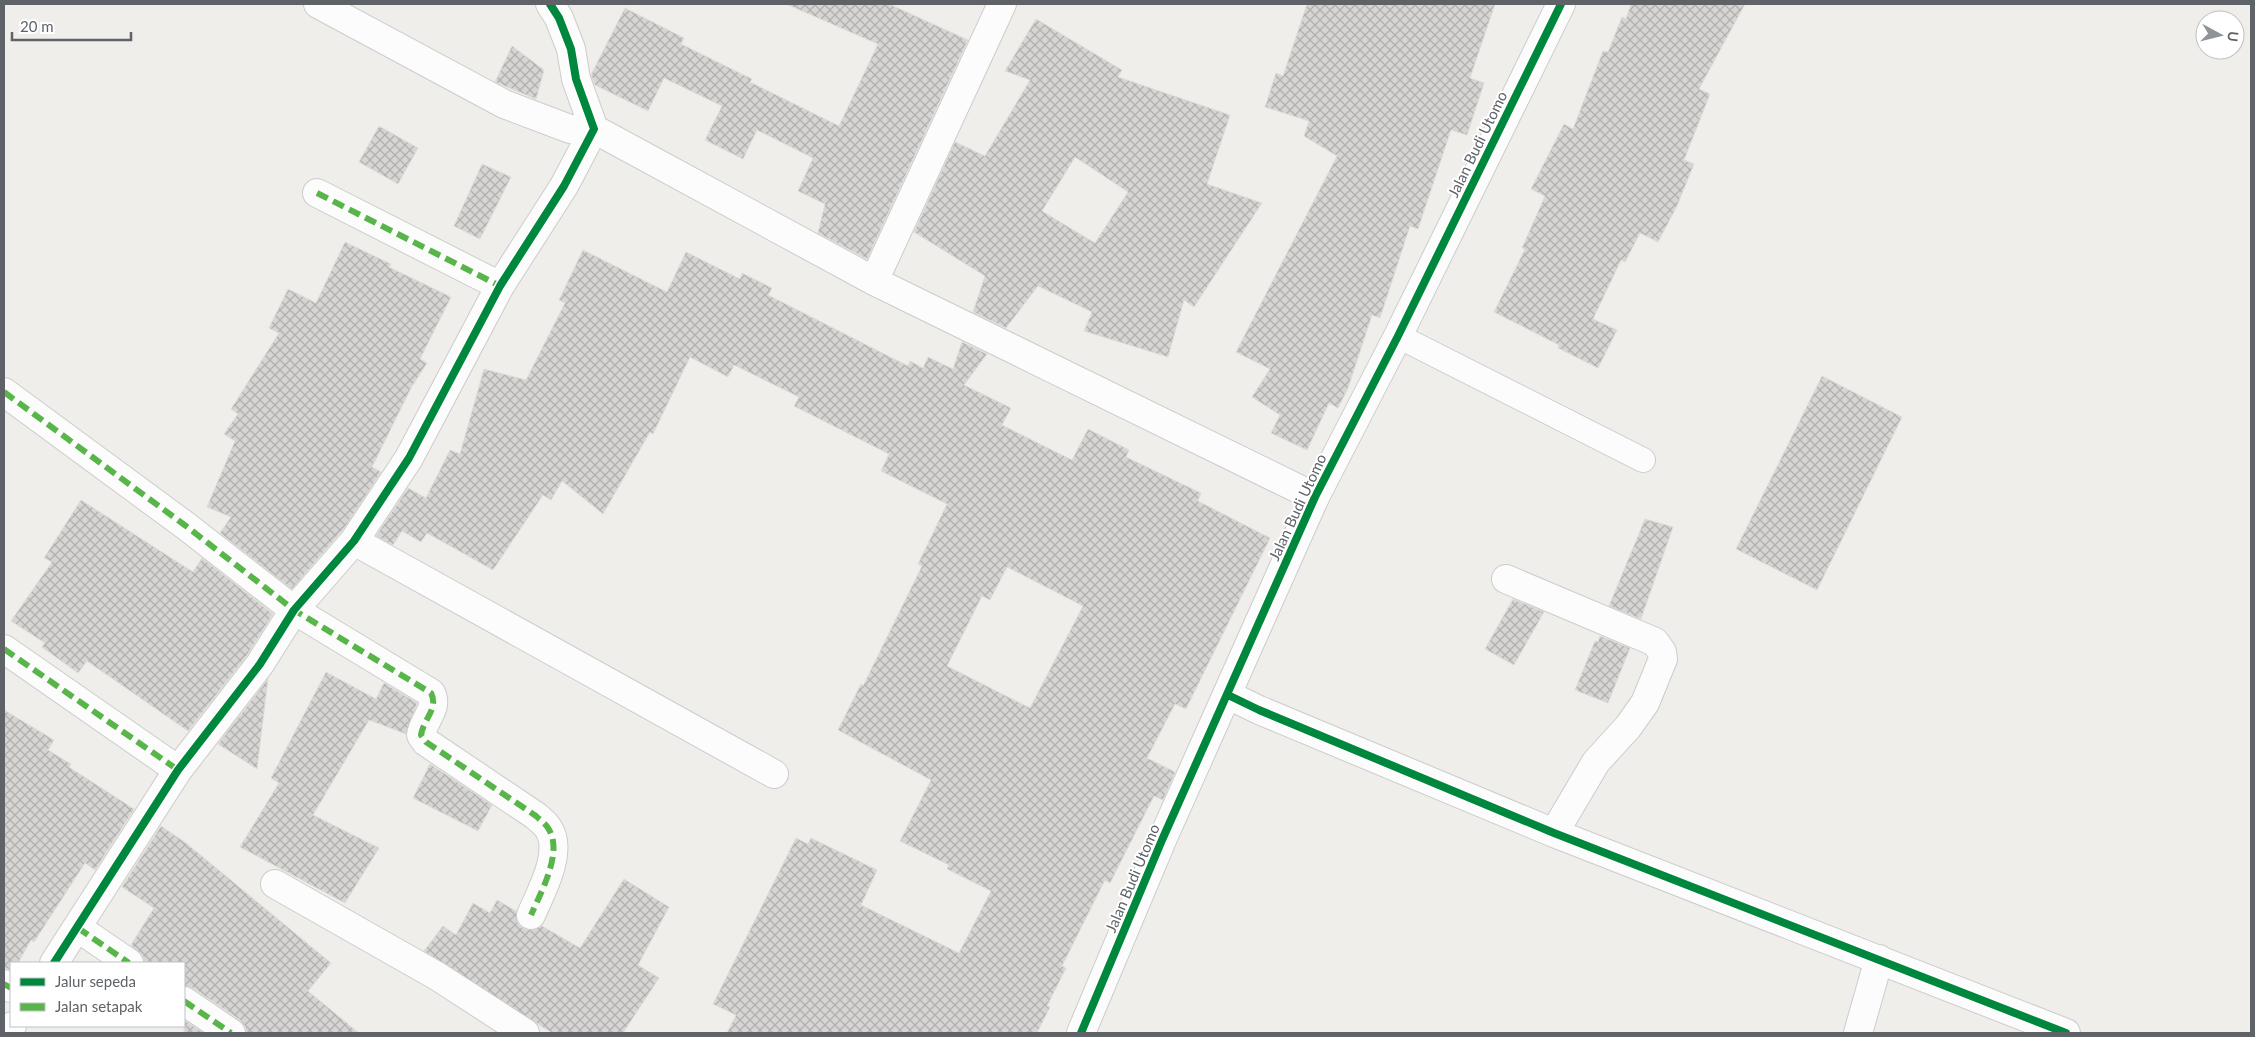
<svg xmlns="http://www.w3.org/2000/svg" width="2255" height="1037" viewBox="0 0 2255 1037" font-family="Lato,sans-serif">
  <defs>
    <pattern id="building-cross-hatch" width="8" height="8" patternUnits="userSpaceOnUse" patternTransform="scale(1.25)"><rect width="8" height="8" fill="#d6d5d3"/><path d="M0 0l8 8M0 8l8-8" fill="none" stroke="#b1b0af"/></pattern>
  </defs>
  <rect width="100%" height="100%" fill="#efeeea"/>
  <path fill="url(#building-cross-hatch)" stroke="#deddd9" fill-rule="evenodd" d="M786 4H889L968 40 867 259 818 233 825 204 798 191 813 158 757 130 743 159 705 140 722 106 664 78 648 111 595 85 591 75 625 8 684 38 681 44 752 79 750 82 839 126 878 44Z
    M1307 4H1495L1470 78 1484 83 1467 135 1451 130 1418 229 1410 226 1380 318 1372 315 1348 388 1338 408 1329 403 1307 450 1271 433 1280 415 1252 397 1270 369 1236 352 1337 156 1304 136 1309 121 1265 107 1276 73 1283 76Z
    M1631 4H1745L1699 89 1710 94 1684 160 1694 164 1677 206 1658 242 1640 233 1625 262 1621 260 1593 319 1617 330 1598 368 1558 348 1559 345 1494 312 1525 249 1522 248 1545 196 1531 189 1564 124 1573 129 1603 51 1608 52 1622 17 1626 19Z
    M1036 19 1122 70 1118 77 1230 115 1207 184 1262 203 1194 307 1184 300 1168 357 1084 331 1092 312 1038 286 1006 328 973 312 985 276 914 232 955 142 985 156 1030 80 1005 71ZM1075 157 1128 192 1095 243 1042 211Z
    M512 46 544 70 536 99 495 82Z
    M379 126 418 148 398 184 359 162Z
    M482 164 511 177 480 239 454 226Z
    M345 242 391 264 389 267 451 297 420 359 427 363 411 388 372 467 381 472 345 527 292 589 220 533 231 517 207 507 235 441 224 434 238 414 231 409 279 333 269 328 288 289 316 303Z
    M583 250 667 292 686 252 740 279 742 273 772 288 768 295 908 366 910 361 923 368 928 357 953 369 962 342 987 354 964 385 1011 408 1002 425 1072 460 1088 429 1129 450 1126 457 1201 493 1198 501 1270 538 1186 709 1175 704 1147 758 1175 772 1163 800 1154 796 1110 883 1105 880 1062 966 1066 968 1047 1006 1050 1007 1037 1033H727L736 1015 713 1004 796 838 808 844 811 838 877 870 861 905 959 953 991 891 947 869 949 865 900 841 931 780 838 730 861 684 863 686 922 566 918 564 947 504 881 471 889 454 794 406 799 397 734 365 728 377 690 357 653 434 650 432 603 514 562 481 551 500 543 495 493 570 427 533 421 542 402 531 393 545 376 536 408 488 426 498 450 450 460 454 484 369 526 380 565 303 559 300ZM1007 567 1083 606 1030 708 947 666 982 596 990 600Z
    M1822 376 1902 417 1817 590 1736 549Z
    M81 500 193 572 202 558 273 614 247 655 188 731 87 661 78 673 42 647 45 643 11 621 52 562 44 558Z
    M1645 519 1673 527 1641 619 1609 606Z
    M1513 599 1544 612 1514 665 1485 649Z
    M1600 636 1630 648 1608 703 1575 690 1595 641 1598 642Z
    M326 672 376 699 384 683 417 703 406 734 369 720 313 815 379 848 345 903 240 847 279 783 271 778Z
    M268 679 257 769 218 744Z
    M4 710 54 740 48 750 71 764 69 767 134 809 95 870 85 863 34 942 31 940 18 963H11V970L4 968Z
    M430 764 492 805 478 831 413 798Z
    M161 826 186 843 331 963 308 991 359 1033H246L245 1026 240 1020 193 988 184 986V963H144L143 956 131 945 154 908 122 887Z
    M624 879 669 907 638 965 659 978 623 1033H552L424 951 443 926 456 935 473 903 490 913 497 900 516 911 518 924 524 929 533 930 542 926 580 948Z
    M184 1020 204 1033H184Z"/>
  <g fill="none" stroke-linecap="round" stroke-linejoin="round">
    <defs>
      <path id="service" d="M1398 336 1643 460"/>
      <path id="minor" d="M318 4 504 104 570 129H594L874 281 1315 497
        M317 193 500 286
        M874 281 1002 4
        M4 392 186 526 294 610 431 693C439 708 423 720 421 735L426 742 536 816C540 820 545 823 548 828 564 851 541 892 531 915
        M354 541 774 774
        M1506 579 1655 642 1662 652 1663 659 1645 703 1628 727 1596 762 1554 833
        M4 649 178 770
        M1228 695 1259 710 1554 833 2066 1033
        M275 884 437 976 525 1033
        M78 928 129 963
        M54 963 178 770 260 664 294 610 354 541 409 458 500 286 564 186 594 129 576 79 571 49 559 18 550 4
        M4 984 11 988
        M184 1001 231 1033
        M7 1033 12 1026
        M1858 1033 1879 959"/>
      <path id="tertiary" d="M1081 1033 1162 840 1315 497 1398 336 1561 4"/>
    </defs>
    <use href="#service" stroke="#cbcccc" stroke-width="26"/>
    <use href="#minor" stroke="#cbcccc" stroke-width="30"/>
    <use href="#tertiary" stroke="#cbcccc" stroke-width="30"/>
    <use href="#service" stroke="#fdfcfc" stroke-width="24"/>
    <use href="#minor" stroke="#fdfcfc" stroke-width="28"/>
    <use href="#tertiary" stroke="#fdfcfc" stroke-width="28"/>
    <path stroke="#58b549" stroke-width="6" stroke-dasharray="12 6" stroke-linecap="butt" d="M317 193 500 286
      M4 392 186 526 294 610 431 693C439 708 423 720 421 735L426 742 536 816C540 820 545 823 548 828 564 851 541 892 531 915
      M4 649 178 770
      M78 928 129 963
      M4 984 11 988
      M184 1001 231 1033"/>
    <defs>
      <path id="cycleway" d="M1228 695 1259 710 1554 833 2066 1033
        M54 963 178 770 260 664 294 610 354 541 409 458 500 286 564 186 594 129 576 79 571 49 559 18 550 4
        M1081 1033 1162 840 1315 497 1398 336 1561 4"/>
    </defs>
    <use href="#cycleway" stroke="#fff" stroke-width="11"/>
    <use href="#cycleway" stroke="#00873e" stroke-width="8"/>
  </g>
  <g text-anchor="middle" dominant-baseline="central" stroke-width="4" stroke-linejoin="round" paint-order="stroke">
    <g font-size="15" fill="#5f6368" stroke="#fff">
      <text transform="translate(1477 144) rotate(-64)">Jalan Budi Utomo</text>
      <text transform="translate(1297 507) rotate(-65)">Jalan Budi Utomo</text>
      <text transform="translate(1132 878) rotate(-67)">Jalan Budi Utomo</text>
    </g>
  </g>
  <rect width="2255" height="1037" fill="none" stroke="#5f6368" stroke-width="10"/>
  <rect x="10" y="962" width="175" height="65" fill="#ffffff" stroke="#bfc1c3"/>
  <rect x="20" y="978" width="25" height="8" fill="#00873e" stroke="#bfc1c3"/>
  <text x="55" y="987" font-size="15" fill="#5f6368">Jalur sepeda</text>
  <rect x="20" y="1003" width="25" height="8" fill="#58b549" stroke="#bfc1c3"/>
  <text x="55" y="1012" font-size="15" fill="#5f6368">Jalan setapak</text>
  <g transform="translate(2220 35) rotate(97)"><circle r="24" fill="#ffffff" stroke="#bfc1c3"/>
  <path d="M0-4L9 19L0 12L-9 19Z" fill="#919496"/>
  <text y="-8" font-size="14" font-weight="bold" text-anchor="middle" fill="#5f6368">U</text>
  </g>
  <path d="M12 32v8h119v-8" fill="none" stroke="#5f6368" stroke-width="2.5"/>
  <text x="20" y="32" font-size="15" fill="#5f6368" stroke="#ffffff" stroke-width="4" paint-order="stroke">20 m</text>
</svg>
